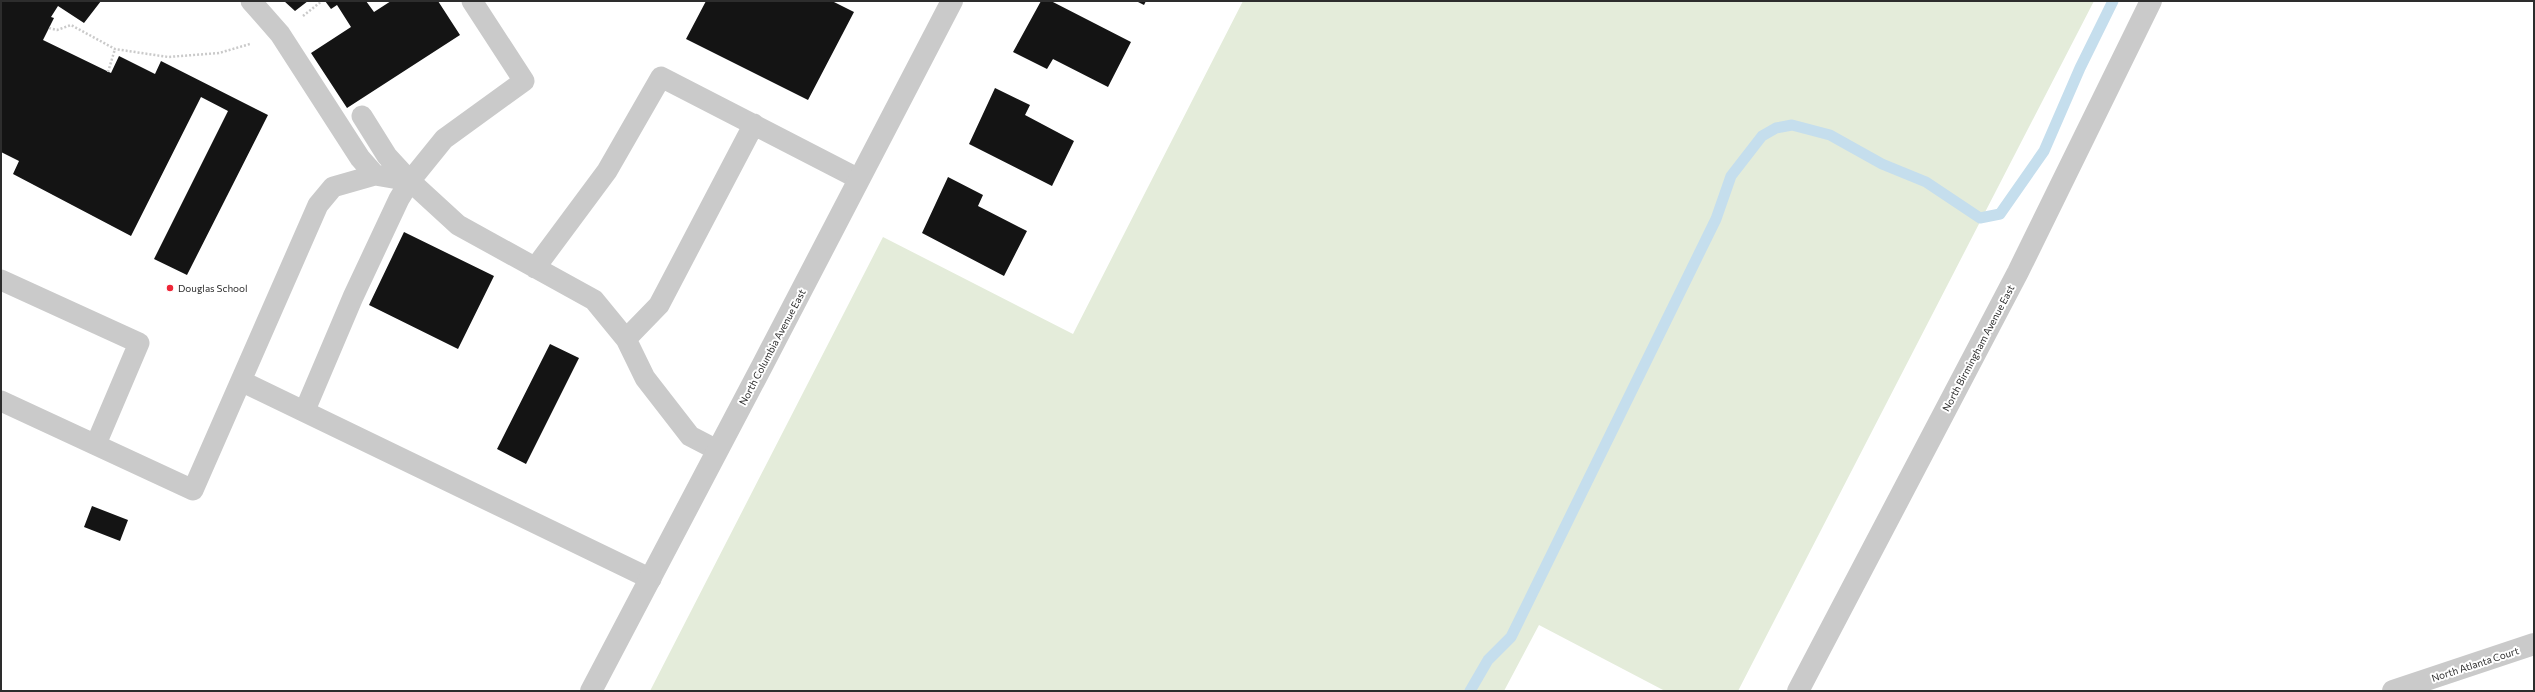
<svg xmlns="http://www.w3.org/2000/svg" width="2535" height="692" viewBox="0 0 2535 692" font-family="Commissioner,sans-serif">
  <rect width="100%" height="100%" fill="#fff"/>
  <path fill="#e4ecda" d="M1243 1H2094L1738 691H1665L1539 625 1504 691H650L883 237 1073 334Z"/>
  <g fill="none" stroke-linecap="round" stroke-linejoin="round">
    <path stroke="#c5deed" stroke-width="11" d="M1470 691 1488 660 1511 637 1716 219 1731 176 1762 136 1776 128 1792 125 1830 135 1882 164 1926 182 1980 218 2000 214 2044 151 2080 68 2113 1"/>
  </g>
  <path fill="#141414" d="M1 1H101L84 23 58 6 51 17 54 18 43 40 111 73 119 56 155 74 161 61 268 115 187 275 154 259 228 111 201 97 131 236 13 174 19 161 1 152Z
    M284 1H308L295 11Z
    M325 1H366L374 12 391 1H438L460 35 347 108 311 53 351 27 337 5 331 9Z
    M706 1H832L854 12 808 100 686 39Z
    M1041 1H1051L1131 42 1108 87 1053 59 1047 69 1013 52Z
    M1136 1H1146L1144 5Z
    M995 88 1030 105 1025 115 1074 141 1052 186 969 144Z
    M948 177 983 195 978 206 1027 231 1004 276 922 233Z
    M404 232 494 276 458 349 369 305Z
    M550 344 579 358 526 464 497 449Z
    M92 506 128 520 120 541 84 527Z"/>
  <g fill="none" stroke-linecap="round" stroke-linejoin="round">
    <path stroke="#cacaca" stroke-width="2.5" stroke-dasharray="2 2" stroke-linecap="butt" d="M303 16 322 1
      M49 28 57 30 71 25 115 49 168 57 219 53 250 44
      M108 72 115 49"/>
    <path stroke="#cacaca" stroke-width="21" d="M251 1 280 34 360 158 375 175
      M362 116 387 156 410 181 458 225 594 300 626 339 645 378 690 436 717 450
      M535 268 607 171 661 77 859 179
      M1 280 139 343 96 444
      M626 339 659 305 754 124
      M241 381 651 579
      M1 401 193 490 318 205 333 187 375 175 410 181
      M305 410 353 297 399 199 410 181 444 139 524 81 472 1"/>
    <path stroke="#cacaca" stroke-width="22" d="M591 691C713 462 832 231 952 1
      M1798 691 2018 272 2151 1
      M2393 691 2534 644"/>
  </g>
  <circle fill="#ee2637" stroke="#fff" stroke-width="1.5" cx="170" cy="288" r="4"/>
  <g text-anchor="middle" dominant-baseline="central" stroke-width="4" stroke-linejoin="round" paint-order="stroke">
    <g font-size="10" fill="#2d2d2d" stroke="#fff" text-anchor="start">
      <text x="178" y="288">Douglas School</text>
    </g>
    <g font-size="10" fill="#2d2d2d" stroke="#fff">
      <text transform="translate(772 347) rotate(-62)">North Columbia Avenue East</text>
      <text transform="translate(1978 348) rotate(-62)">North Birmingham Avenue East</text>
      <text transform="translate(2475 664) rotate(-18)">North Atlanta Court</text>
    </g>
  </g>
  <rect width="2535" height="692" fill="none" stroke="#2d2d2d" stroke-width="4"/>
</svg>
